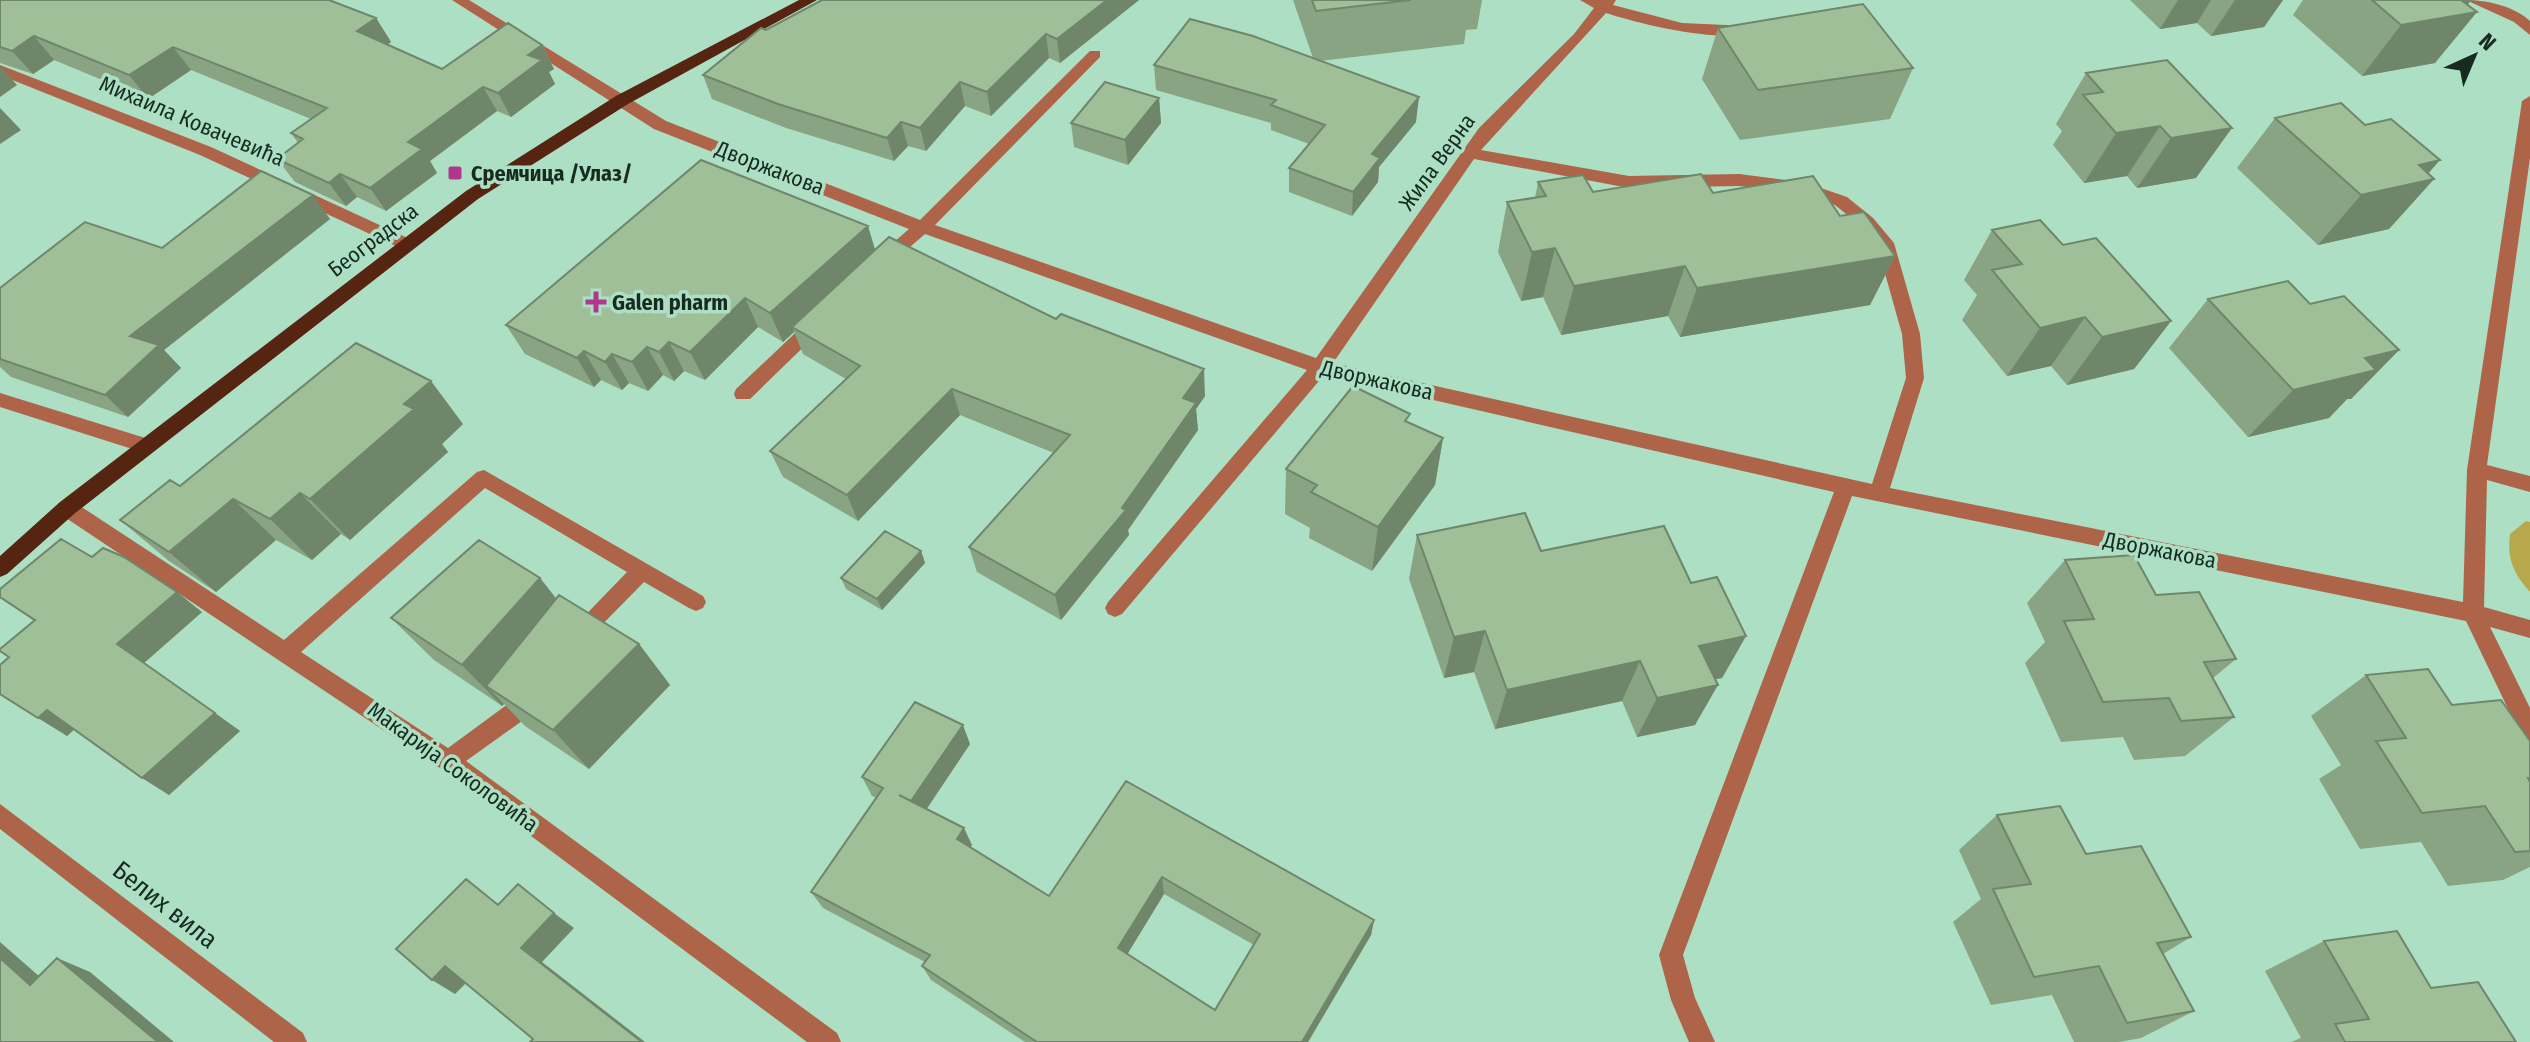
<svg xmlns="http://www.w3.org/2000/svg" width="2530" height="1042" viewBox="0 0 2530 1042" font-family="'Fira Sans Condensed',sans-serif">
  <rect width="100%" height="100%" fill="#acdfc4"/>
  <path fill="#b7a94b" d="M2526 521 2530 522V592C2513 573 2507 559 2510 534Z"/>
  <g fill="none" stroke-linecap="round" stroke-linejoin="round">
    <path fill="#ad6449" fill-rule="evenodd" d="M452 0H469L666 121 920 220 1090 51H1100V57L935 225 1316 358 1479 128 1574 34 1594 8 1580 0H1616L1613 5 1682 23 1748 26 1750 29C1729 47 1633 22 1606 13L1481 150 1629 176 1739 174 1803 182 1847 197 1873 218 1894 243 1920 334 1924 378 1890 488 2463 602 2467 470 2522 101 2530 96V158L2487 465 2530 476V492L2487 480 2484 607 2530 620V638L2490 627 2530 708V741L2522 738 2466 621 1852 496 1683 955 1695 998 1715 1042H1689L1671 1000 1659 955 1834 492 1324 375 1122 614 1115 617 1108 614 1105 608 1108 602 1307 370 925 234 889 265H877L874 261 877 257 909 229 654 129ZM1474 159 1629 188 1739 186 1801 193 1835 205 1861 226 1877 245 1902 334 1906 378 1872 484 1333 363Z
      M2466 0C2487 0 2514 6 2530 21V35L2514 22Z
      M0 65 211 147 412 240 415 244 406 250 400 248 200 155 0 75Z
      M816 317 825 324 822 329 750 399H736L734 394 736 389 810 319Z
      M0 393 155 441 158 446 148 454 0 407Z
      M484 470 703 596 706 602 703 608 696 611 689 608 644 582 584 643 577 646 570 643 566 637 570 631 627 572 485 488 301 652 448 748 531 687 539 690 542 697 529 716 466 761 837 1033 841 1042H807L440 768 60 514 57 508 60 502H74L284 640 477 472Z
      M0 804 303 1033 307 1042H274L0 829Z"/>
    <path fill="#552512" fill-rule="evenodd" d="M799 0H817L628 104 478 199 74 514 7 574 0 577V556L60 502 466 191 616 96Z"/>
  </g>
  <path fill="#88a483" fill-rule="evenodd" d="M0 0 376 18 391 42 387 44 442 69 542 45 554 69 549 72 555 84 511 117 497 111 430 161 437 173 386 211 357 197 346 206 295 182 277 159 298 143 291 133 311 119 191 70 148 99 54 60 33 74 0 63Z
    M822 0H1139L1060 63 1049 58 991 116 965 106 926 151 908 146 894 161 786 128 712 99 703 75 766 30Z
    M1293 0H1482L1477 29 1466 30 1464 44 1320 61 1416 122 1379 167 1378 182 1352 216 1289 192V168L1309 144 1271 130V123L1156 90 1154 65 1313 58Z
    M2130 0H2283L2264 27 2211 36 2197 23 2160 29Z
    M2303 0H2471L2435 63 2362 76 2293 15Z
    M1718 28 1913 68 1890 119 1740 140 1702 79Z
    M2167 60 2196 178 2137 188 2127 176 2084 183 2053 145 2062 131 2056 124 2086 73Z
    M1159 98 1161 123 1128 165 1074 147 1071 123Z
    M2275 118 2365 125 2434 179 2389 229 2318 245 2237 168Z
    M1538 182 1593 192 1713 193 1840 216 1895 256 1870 305 1680 337 1668 316 1561 335 1543 297 1521 301 1498 252 1507 202 1535 198Z
    M330 219 164 350 181 368 128 417 11 377 0 367V288L162 248Z
    M1992 230 2063 245 2171 321 2134 369 2067 385 2051 366 2007 376 1962 320 1977 295 1964 280Z
    M875 250 1205 396 1196 409 1198 430 1128 530 1129 535 1061 620 977 572 969 547 1054 453 960 415 858 521 783 477 770 451 846 379 803 354 794 332 783 342 758 327 705 380 684 371 674 381 663 375 648 391 629 383 622 390 601 380 594 387 525 354 506 325Z
    M2208 299 2310 304 2399 350 2351 399H2347L2329 418 2248 437 2169 348Z
    M1409 422 1443 438 1435 485 1372 571 1309 538 1310 528 1285 514 1286 469Z
    M463 424 442 444 448 452 350 540 341 534 312 560 276 540 216 592 169 561 120 520 180 486Z
    M1417 535 1541 551 1691 583 1746 636 1722 678 1715 679 1695 725 1637 737 1622 701 1495 729 1474 672 1444 678 1409 579Z
    M921 551 925 563 882 610 846 589 841 578Z
    M92 557 202 612 144 663 240 731 169 795 74 729 67 736 9 657 34 621 0 598Z
    M2065 560 2156 595 2236 659 2213 678 2234 717 2185 756 2134 760 2123 737 2061 742 2025 663 2045 642 2027 603Z
    M540 578 556 599 639 644 670 685 589 769 525 726 504 704 502 706 434 660 391 618Z
    M2366 675 2452 705 2530 741V867L2503 880 2448 886 2421 842 2360 849 2319 779 2341 765 2311 716Z
    M970 744 926 809 972 845 970 847 1049 896 1126 781 1374 920 1371 935 1308 1042H1025L931 980 922 966 925 962 823 908 811 892 877 798 872 796 862 777ZM1164 894 1254 945 1215 1010 1127 954Z
    M1997 815 2086 854 2191 937 2163 954 2194 1011 2141 1038 2119 1042H2074L2052 995 1991 1005 1953 922 1981 899 1959 850Z
    M2324 941 2431 988 2516 1042H2291L2301 1038 2265 971Z"/>
  <path fill="#6f866a" d="M1107 0H1139L1060 63 1057 39Z
    M2178 0H2211L2197 23 2160 29Z
    M2235 0H2283L2264 27 2211 36Z
    M2455 0H2471L2458 15 2477 12 2435 63 2362 76 2401 25Z
    M376 18 391 42 372 55 357 31Z
    M1046 34 1049 58 991 116 987 92Z
    M34 36 54 60 33 74 12 51Z
    M542 45 554 69 549 72 555 84 511 117 498 93 528 55Z
    M173 47 191 70 148 99 129 75Z
    M0 66 17 85 0 97Z
    M960 82 965 106 926 151 920 128Z
    M483 87 497 111 430 161 437 173 386 211 370 188 408 142Z
    M1419 97 1416 122 1379 167 1378 182 1352 216 1353 192 1372 154Z
    M1159 98 1161 123 1128 165 1125 140Z
    M0 108 21 130 0 144Z
    M901 122 908 146 894 161 887 138Z
    M2160 126 2127 176 2084 183 2116 133Z
    M2232 128 2196 178 2137 188 2171 138Z
    M2440 160 2421 182 2434 179 2389 229 2318 245 2361 195 2419 165Z
    M340 174 357 197 346 206 329 183Z
    M313 195 330 219 164 350 181 368 128 417 105 395 130 336Z
    M868 226 877 256 792 327 794 332 783 342 770 313Z
    M1555 248 1543 297 1521 301 1532 252Z
    M1895 256 1870 305 1680 337 1697 288Z
    M1685 266 1668 316 1561 335 1574 286Z
    M745 298 758 327 705 380 690 352Z
    M2085 317 2051 366 2007 376 2040 328Z
    M2171 321 2134 369 2067 385 2102 337Z
    M669 342 684 371 674 381 659 352Z
    M647 347 663 375 648 391 632 362Z
    M2399 350 2351 399H2347L2329 418 2248 437 2293 390 2365 358Z
    M584 351 601 380 594 387 577 358Z
    M612 354 629 383 622 390 605 362Z
    M1204 369 1205 396 1196 409 1198 430 1128 530 1129 535 1061 620 1055 595 1122 508 1183 398Z
    M431 381 463 424 442 444 448 452 350 540 310 499 404 404Z
    M952 389 960 415 858 521 847 495Z
    M1443 438 1435 485 1372 571 1378 527Z
    M300 493 341 534 312 560 270 519Z
    M233 499 276 540 216 592 169 552Z
    M921 551 925 563 882 610 877 599Z
    M540 578 574 621 486 686 504 704 502 706 462 665Z
    M177 592 202 612 144 663 117 644Z
    M1485 631 1474 672 1444 678 1454 637Z
    M1746 636 1722 678 1678 687 1699 646Z
    M639 644 670 685 589 769 553 730Z
    M1640 661 1622 701 1495 729 1507 690Z
    M1718 685 1695 725 1637 737 1657 698Z
    M47 710 76 728 67 736 38 718Z
    M215 713 240 731 169 795 142 778Z
    M963 725 970 744 920 819 911 801Z
    M964 828 972 845 965 856 957 839Z
    M1162 877 1164 894 1122 963 1118 948Z
    M554 913 574 928 542 962 645 1042H642L521 948Z
    M1374 920 1371 935 1308 1042H1302Z
    M0 942 64 998 30 985 0 958Z
    M57 958 90 972 174 1042H158Z
    M445 966 468 981 455 994 432 980Z"/>
  <path fill="#9ebf98" stroke="#6f866a" stroke-width="2" fill-rule="evenodd" d="M0 0H329L376 18 357 31 442 69 508 23 542 45 528 55 542 60 498 93 483 87 408 142 422 149 370 188 340 174 329 183 277 159 303 139 291 133 327 108 173 47 129 75 34 36 12 51 0 47Z
    M822 0H1107L1057 39 1046 34 987 92 960 82 920 128 901 122 887 138 778 104 703 75 761 28 766 30Z
    M1312 0H1411L1316 11Z
    M2372 0H2461L2477 12 2401 25Z
    M1863 4 1913 68 1758 90 1718 28Z
    M1190 19 1253 36 1419 97 1372 154 1380 158 1353 192 1289 168 1325 125 1271 105 1276 100 1154 65Z
    M2167 60 2232 128 2171 138 2160 126 2116 133 2083 95 2103 92 2086 73Z
    M1105 82 1159 98 1125 140 1071 123Z
    M2341 103 2365 125 2391 119 2440 160 2419 165 2434 179 2361 195 2275 118Z
    M701 160 868 226 770 313 745 298 690 352 669 342 659 352 647 347 632 362 612 354 605 362 584 351 577 358 506 325Z
    M261 171 313 195 130 336 159 345 105 395 0 359V288L85 222 162 248Z
    M1701 174 1713 193 1813 176 1840 216 1864 212 1895 256 1697 288 1685 266 1574 286 1555 248 1532 252 1507 202 1546 196 1538 182 1583 175 1593 192Z
    M2040 220 2063 245 2096 238 2171 321 2102 337 2085 317 2040 328 1992 270 2022 264 1992 230Z
    M889 237 1056 319 1061 314 1204 369 1183 398 1196 403 1122 508 1126 510 1055 595 969 547 1070 435 952 389 847 495 770 451 860 366 792 327Z
    M2288 281 2310 304 2344 296 2399 350 2365 358 2376 370 2293 390 2208 299Z
    M356 343 431 381 404 404 414 409 310 499 300 493 270 519 233 499 169 552 120 520 170 480 180 486Z
    M1353 386 1410 414 1405 421 1443 438 1378 527 1311 492 1317 485 1286 469Z
    M1525 513 1541 551 1664 526 1691 583 1717 577 1746 636 1699 646 1718 685 1657 698 1640 661 1507 690 1485 631 1454 637 1417 535Z
    M885 531 921 551 877 599 841 578Z
    M61 539 92 557 103 548 124 557 177 592 117 644 215 713 142 778 47 710 38 718 0 694V665L9 657 0 651V649L35 620 0 597V589Z
    M479 540 540 578 462 665 391 618Z
    M2134 555 2156 595 2199 592 2236 659 2204 662 2234 717 2181 721 2169 698 2103 702 2064 621 2094 619 2065 560Z
    M559 595 639 644 553 730 486 686Z
    M2428 669 2452 705 2501 700 2530 741V778H2528L2530 782V851L2515 852 2485 806 2422 813 2376 741 2406 738 2366 675Z
    M915 702 963 725 911 801 899 795 964 828 957 839 1049 896 1126 781 1374 920 1302 1042H1037L922 966 930 955 811 892 883 788 862 777ZM1162 877 1260 934 1215 1010 1118 948Z
    M2060 806 2086 854 2141 846 2191 937 2157 943 2194 1011 2127 1023 2099 966 2034 977 1993 889 2031 884 1997 815Z
    M466 879 498 905 518 884 554 913 521 948 642 1042H530L533 1039 445 966 432 980 396 949Z
    M2397 931 2431 988 2478 982 2516 1042H2345L2335 1024 2369 1019 2324 941Z
    M0 958 30 985 57 958 158 1042H0Z"/>
  <g fill="#af388d" stroke="#acdfc4" stroke-width="3">
    <rect x="447" y="165" width="16" height="16" rx="4"/>
    <path d="M592 290h8v8h8v8h-8v8h-8v-8h-8v-8h8z"/>
  </g>
  <g text-anchor="middle" dominant-baseline="central" stroke-width="7" stroke-linejoin="round" paint-order="stroke">
    <g font-size="22" fill="#172b21" stroke="#acdfc4">
      <text transform="translate(192 121) rotate(23)">Михаила Ковачевића</text>
      <text transform="translate(1437 162) rotate(-54)">Жила Верна</text>
      <text transform="translate(770 168) rotate(21)">Дворжакова</text>
      <text transform="translate(373 240) rotate(-37)">Београдска</text>
      <text transform="translate(1377 380) rotate(13)">Дворжакова</text>
      <text transform="translate(2160 550) rotate(11)">Дворжакова</text>
      <text transform="translate(453 767) rotate(36)">Макарија Соколовића</text>
    </g>
    <g font-size="22" font-weight="bold" fill="#172b21" stroke="#acdfc4" text-anchor="start">
      <text x="471" y="173">Сремчица /Улаз/</text>
      <text x="612" y="302">Galen pharm</text>
    </g>
    <g font-size="26" fill="#172b21" stroke="#acdfc4">
      <text transform="translate(165 905) rotate(38)">Белих вила</text>
    </g>
  </g>
  <g transform="translate(2474 56) rotate(44)" stroke="#acdfc4" stroke-width="6" paint-order="stroke">
  <path d="M0-6L14 30L0 20L-14 30Z" fill="#172b21"/>
  <text y="-12" font-size="22" font-weight="bold" text-anchor="middle" fill="#172b21">N</text>
  </g>
</svg>
